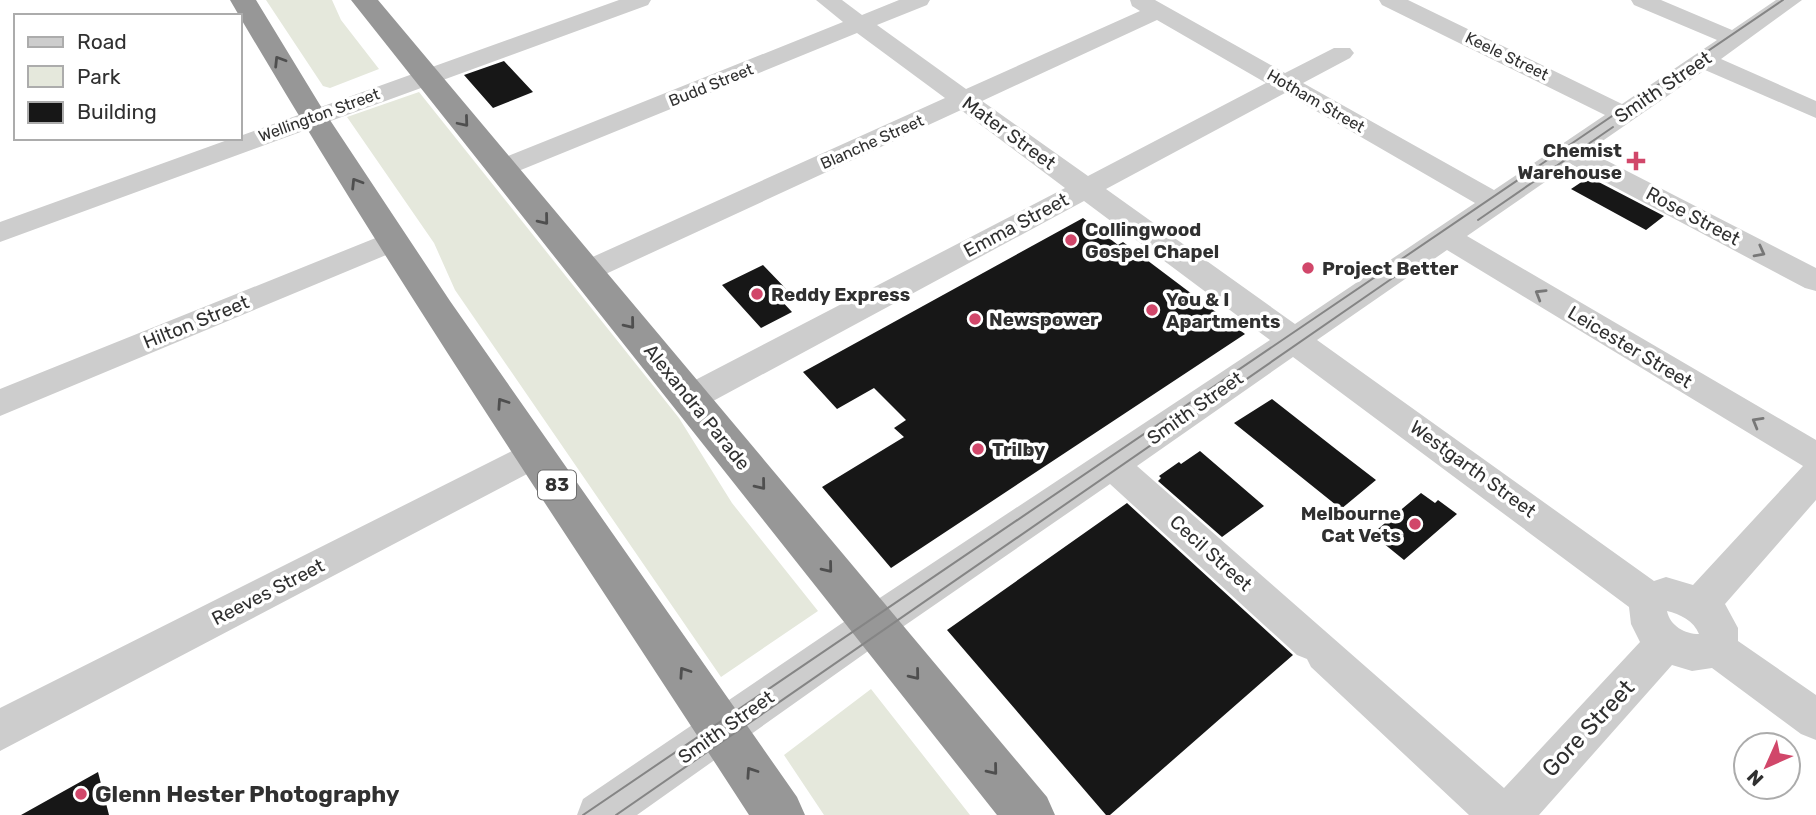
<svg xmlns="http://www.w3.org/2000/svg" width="1816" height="815" viewBox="0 0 1816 815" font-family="Rubik,sans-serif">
  <rect width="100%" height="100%" fill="#fff"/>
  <path fill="#e5e8dc" d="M266 0H332L341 20 379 69 330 88 323 86Z
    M419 92 679 418 732 503 818 611 721 677 455 290 434 243 347 117Z
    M871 689 970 815H824L784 755Z"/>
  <path fill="#171717" d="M504 61 533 92 493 108 464 75Z
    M1589 177 1664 216 1646 230 1571 189Z
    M1083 218 1118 245 1123 242 1245 334 891 568 822 487 904 437 894 428 906 420 874 388 837 409 803 372Z
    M763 265 789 292 778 297 792 312 761 328 722 285Z
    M1272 399 1337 450 1376 480 1341 509 1234 423Z
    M1200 451 1264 506 1222 537 1158 481 1161 478 1159 476 1179 462 1181 464Z
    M1421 493 1435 503 1438 500 1457 514 1404 560 1372 534Z
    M1127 503 1293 655 1110 815H1106L947 630Z
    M98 772 109 815H21Z"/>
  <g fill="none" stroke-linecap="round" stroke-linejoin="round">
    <path fill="#cdcdcd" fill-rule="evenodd" d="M619 0H651L648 5 0 242V222L233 138H240V136Z
      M816 0H842L862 15 899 0H930L927 5 877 25 966 89 1140 11 1132 6 1130 0H1155L1285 73 1334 48H1350L1354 53 1350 58 1303 83 1494 190 1605 115 1382 5 1379 0H1408L1622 104 1717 40 1634 5 1631 0H1661L1732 30 1776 0H1802L1721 59 1816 101V118L1705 70 1588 151 1816 268V291L1805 288 1571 164 1467 236 1816 440V500L1725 604 1738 628V641L1816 695V740L1801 734 1712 668 1692 671 1672 665 1539 815H1469L1311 667 1307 659 1297 655 1110 484 888 637 637 815H577L583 799 860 611 1270 340 1084 201 702 407 690 411 678 407 674 398 678 389 1065 188 961 110 597 278 587 281 577 278 572 271 577 264 945 98 857 33 511 174 502 176 493 174 489 168 493 162 843 22ZM1157 20 1266 83 1088 176 982 101ZM1285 93 1475 203 1295 324 1106 189ZM1447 250 1803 466 1693 585 1666 577 1654 581 1317 340ZM1293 357 1629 607 1631 624 1640 642 1504 788 1137 466ZM1667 611C1680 614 1694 621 1699 634 1685 634 1670 626 1667 611Z
      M393 231 403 234 407 241 403 248 0 416V389Z
      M536 439 548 443 553 453 548 463 0 751V708Z"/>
    <path fill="#979797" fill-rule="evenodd" d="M230 0H256L320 105 450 301 797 797 805 815H749C574 545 392 278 230 0Z
      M351 0H378L1047 797 1055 815H997Z"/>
    <path stroke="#858585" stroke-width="2" d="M1478 220 1613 127
      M583 815 1783 0
      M616 815 1397 275"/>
  </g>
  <defs><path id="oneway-chevron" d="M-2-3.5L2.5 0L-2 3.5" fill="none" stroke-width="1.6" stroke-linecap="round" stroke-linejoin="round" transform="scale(1.75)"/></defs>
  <g stroke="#4f4f4f">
    <use href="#oneway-chevron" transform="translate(279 61) rotate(-122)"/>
    <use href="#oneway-chevron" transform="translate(464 122) rotate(50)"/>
    <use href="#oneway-chevron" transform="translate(356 183) rotate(-122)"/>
    <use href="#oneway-chevron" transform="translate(544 220) rotate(51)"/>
    <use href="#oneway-chevron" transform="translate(630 324) rotate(51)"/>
    <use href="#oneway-chevron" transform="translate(502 403) rotate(-124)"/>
    <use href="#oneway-chevron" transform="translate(761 485) rotate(51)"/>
    <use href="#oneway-chevron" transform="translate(828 568) rotate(51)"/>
    <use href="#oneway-chevron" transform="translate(684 672) rotate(-124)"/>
    <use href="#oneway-chevron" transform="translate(915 675) rotate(51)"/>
    <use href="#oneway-chevron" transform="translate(993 770) rotate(51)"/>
    <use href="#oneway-chevron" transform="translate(751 772) rotate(-124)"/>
  </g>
  <g stroke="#777">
    <use href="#oneway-chevron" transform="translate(1760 252) rotate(28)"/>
    <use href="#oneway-chevron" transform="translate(1540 294) rotate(-149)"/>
    <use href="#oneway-chevron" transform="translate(1757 422) rotate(-150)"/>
  </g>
  <g fill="#d1476a" stroke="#fff" stroke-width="2.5">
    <path d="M1632.5 150.5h7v7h7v7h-7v7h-7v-7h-7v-7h7z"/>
    <circle cx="1071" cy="240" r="7"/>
    <circle cx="1308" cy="268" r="7"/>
    <circle cx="757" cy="294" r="7"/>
    <circle cx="1152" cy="310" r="7"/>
    <circle cx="975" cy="319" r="7"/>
    <circle cx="978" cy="449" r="7"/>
    <circle cx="1415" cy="524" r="7"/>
    <circle cx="81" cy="794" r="7"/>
  </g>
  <g text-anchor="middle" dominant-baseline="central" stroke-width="7" stroke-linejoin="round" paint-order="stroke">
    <g font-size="16" fill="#303030" stroke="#fff">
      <text transform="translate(1507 56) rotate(26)">Keele Street</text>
      <text transform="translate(711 85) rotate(-22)">Budd Street</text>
      <text transform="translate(1316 101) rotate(30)">Hotham Street</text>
      <text transform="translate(319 115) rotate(-20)">Wellington Street</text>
      <text transform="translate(872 142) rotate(-24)">Blanche Street</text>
    </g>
    <rect fill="#fff" stroke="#6e6e6e" stroke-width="2" x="538" y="470.5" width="38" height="29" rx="5"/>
    <g font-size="18" font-weight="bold" fill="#303030">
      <text x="557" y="485">83</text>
    </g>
    <g font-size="19" fill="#303030" stroke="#fff">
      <text transform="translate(1663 87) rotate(-34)">Smith Street</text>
      <text transform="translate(1009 133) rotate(36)">Mater Street</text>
      <text transform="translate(1693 216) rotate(28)">Rose Street</text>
      <text transform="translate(1016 225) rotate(-28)">Emma Street</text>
      <text transform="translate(196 322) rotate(-22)">Hilton Street</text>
      <text transform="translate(1630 347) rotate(31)">Leicester Street</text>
      <text transform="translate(697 407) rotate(51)">Alexandra Parade</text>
      <text transform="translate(1195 408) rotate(-35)">Smith Street</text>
      <text transform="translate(1473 469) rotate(36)">Westgarth Street</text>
      <text transform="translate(1211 553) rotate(42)">Cecil Street</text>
      <text transform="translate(268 592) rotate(-27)">Reeves Street</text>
      <text transform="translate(726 727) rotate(-35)">Smith Street</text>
    </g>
    <g font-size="19" font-weight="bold" fill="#303030" stroke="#fff" text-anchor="start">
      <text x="1622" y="150" text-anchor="end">Chemist<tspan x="1622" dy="22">Warehouse</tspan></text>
      <text x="1085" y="229">Collingwood<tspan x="1085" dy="22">Gospel Chapel</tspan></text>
      <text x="1322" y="268">Project Better</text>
      <text x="771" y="294">Reddy Express</text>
      <text x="1166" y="299">You &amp; I<tspan x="1166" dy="22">Apartments</tspan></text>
      <text x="989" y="319">Newspower</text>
      <text x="992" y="449">Trilby</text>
      <text x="1401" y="513" text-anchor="end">Melbourne<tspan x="1401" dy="22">Cat Vets</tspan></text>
    </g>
    <g font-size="23" fill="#303030" stroke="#fff">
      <text transform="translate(1588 728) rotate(-47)">Gore Street</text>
    </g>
    <g font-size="23" font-weight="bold" fill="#303030" stroke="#fff" text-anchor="start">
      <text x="95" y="794">Glenn Hester Photography</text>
    </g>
  </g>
  <rect x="14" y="14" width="228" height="126" fill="#ffffff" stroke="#acacac" stroke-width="2"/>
  <rect x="28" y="37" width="35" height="10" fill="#cdcdcd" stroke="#acacac" stroke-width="2"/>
  <text x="77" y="49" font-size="21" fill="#303030">Road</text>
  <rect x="28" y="66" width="35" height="21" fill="#e5e8dc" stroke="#acacac" stroke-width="2"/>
  <text x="77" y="84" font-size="21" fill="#303030">Park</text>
  <rect x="28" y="102" width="35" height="21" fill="#171717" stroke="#acacac" stroke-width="2"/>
  <text x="77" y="119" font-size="21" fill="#303030">Building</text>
  <g transform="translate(1767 766) rotate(225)"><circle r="33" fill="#ffffff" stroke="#acacac" stroke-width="2"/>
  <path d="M0-5L12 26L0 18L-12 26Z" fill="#d1476a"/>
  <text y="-10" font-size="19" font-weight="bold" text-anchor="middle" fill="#303030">N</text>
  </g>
</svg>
